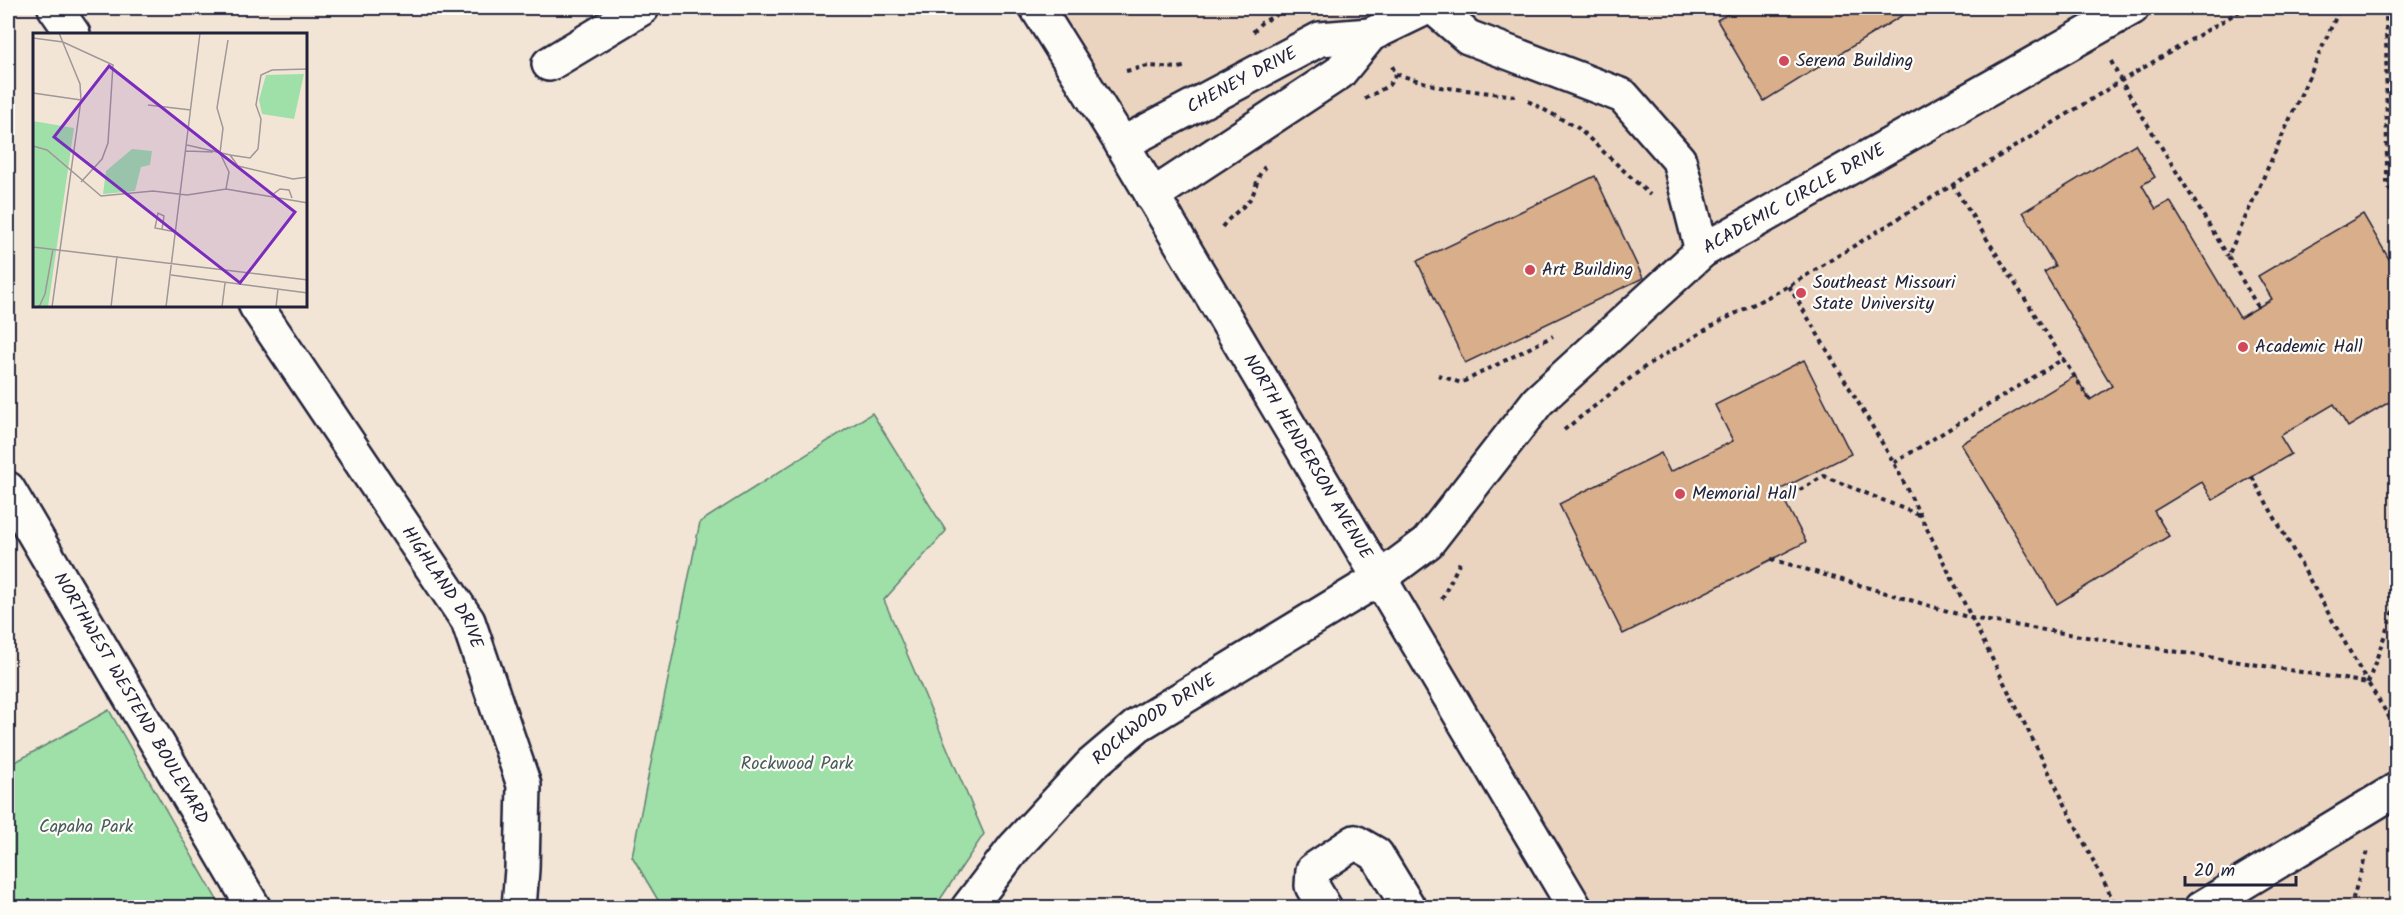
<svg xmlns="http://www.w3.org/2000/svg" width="2404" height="915" viewBox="0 0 2404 915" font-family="Kalam,sans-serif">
  <rect width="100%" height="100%" fill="#f2e5d6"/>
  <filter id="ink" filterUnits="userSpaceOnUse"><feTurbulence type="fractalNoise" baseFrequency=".0167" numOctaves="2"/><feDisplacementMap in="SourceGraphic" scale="12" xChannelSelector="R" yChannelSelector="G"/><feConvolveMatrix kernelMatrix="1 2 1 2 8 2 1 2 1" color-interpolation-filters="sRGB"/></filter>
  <g filter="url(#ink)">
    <path fill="#ead4bf" d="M1033 8H2396V907H1575Z"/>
    <path fill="#9fdfa8" stroke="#608072" stroke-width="1.5" d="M872 413 946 531 884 600 984 834 935 907H662L632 856 700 522Z
      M109 710 221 907H8V766Z"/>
    <path fill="#d9ae8a" stroke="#22223b" stroke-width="1.5" d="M1738 8H1914L1764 101 1717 20Z
      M2135 144 2155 177 2142 185 2156 209 2170 201 2240 318 2272 299 2258 276 2363 214 2396 271V398L2348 427 2334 404 2280 436 2291 454 2213 500 2202 482 2154 511 2169 536 2057 604 1961 444 2075 376 2090 400 2112 386 2044 272 2055 266 2023 212Z
      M1595 176 1643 278 1465 363 1417 261Z
      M1804 360 1851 454 1779 490 1806 542 1623 634 1559 504 1661 453 1670 472 1733 441 1715 405Z"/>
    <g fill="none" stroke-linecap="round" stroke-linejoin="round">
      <defs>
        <g id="minor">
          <path d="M55 8 73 34"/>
          <path id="s1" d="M1037 8 1122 144 1575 908"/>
          <path d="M1434 8 1468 37 1623 96 1679 160 1702 251"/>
          <path d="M549 64 642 8"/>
          <path id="s2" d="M1122 144 1320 39 1370 35"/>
          <path d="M1152 196 1339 73 1370 35 1426 8"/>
          <path id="s3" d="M256 306 468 621 524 785 522 869 519 908"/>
          <path id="s4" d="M8 489 254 908"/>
          <path id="s5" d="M968 908 1014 848 1091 765 1138 725 1380 578 1427 543 1538 401 1702 251 2132 8"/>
          <path d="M1325 908 1312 886 1313 870 1355 842 1376 854 1409 908"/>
          <path d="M2201 908 2396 790"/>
        </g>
      </defs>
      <use href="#minor" stroke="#22223b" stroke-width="38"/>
      <path stroke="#22223b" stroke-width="4" stroke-dasharray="4.5 4.5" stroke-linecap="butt" d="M2386 8 2387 185 2396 200
        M1253 32 1261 23 1289 8
        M2111 61 2121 81 2228 256
        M1126 71 1148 66 1178 68 1188 66
        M1396 74 1440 87 1516 96
        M1365 99 1389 85 1396 74 1391 64
        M1528 101 1578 128 1650 195
        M1952 184 2063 359
        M1222 227C1230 216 1242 209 1250 199 1257 190 1256 175 1265 167
        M1789 286 1894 463 2117 908
        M2258 307 2228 256 2340 8
        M1438 375 1461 383 1553 336
        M1564 430 1646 366 1717 323 1789 286 2121 81 2245 8
        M1894 463 2063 359 2090 400
        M2252 477 2367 682
        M1784 499 1824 476 1919 515
        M1771 559 1971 618 2368 683 2396 728
        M1442 599 1460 562
        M2368 683 2396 603
        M2350 908 2367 851"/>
      <use href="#minor" stroke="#fdfcf7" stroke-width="33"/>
    </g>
  </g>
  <g fill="#d1495b" stroke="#fdfcf7" stroke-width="2">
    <circle cx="1784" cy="61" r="6"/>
    <circle cx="1530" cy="270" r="6"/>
    <circle cx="1801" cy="293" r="6"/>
    <circle cx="2243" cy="347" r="6"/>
    <circle cx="1680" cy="494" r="6"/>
  </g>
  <g text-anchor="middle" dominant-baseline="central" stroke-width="4.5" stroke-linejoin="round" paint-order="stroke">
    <g font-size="18" fill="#22223b" stroke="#fdfcf7" text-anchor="start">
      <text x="1796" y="61">Serena Building</text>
      <text x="1542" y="270">Art Building</text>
      <text x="1813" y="283">Southeast Missouri<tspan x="1813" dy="21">State University</tspan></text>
      <text x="2255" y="347">Academic Hall</text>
      <text x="1692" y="494">Memorial Hall</text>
    </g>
    <g font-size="18" fill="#22223b" stroke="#fdfcf7">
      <text stroke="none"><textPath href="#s2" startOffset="136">CHENEY DRIVE</textPath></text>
      <text stroke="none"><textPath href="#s5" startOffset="1101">ACADEMIC CIRCLE DRIVE</textPath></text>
      <text stroke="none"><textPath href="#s1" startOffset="524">NORTH HENDERSON AVENUE</textPath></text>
      <text stroke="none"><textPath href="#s3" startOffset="338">HIGHLAND DRIVE</textPath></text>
      <text stroke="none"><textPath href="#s4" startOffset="243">NORTHWEST WESTEND BOULEVARD</textPath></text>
      <text stroke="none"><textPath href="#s5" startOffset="267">ROCKWOOD DRIVE</textPath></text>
    </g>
    <g font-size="18" fill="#485b5c" stroke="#fdfcf7">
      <text x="797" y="764">Rockwood Park</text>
      <text x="86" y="827">Capaha Park</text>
    </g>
  </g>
  <g transform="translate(33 33)">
    <rect width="274" height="274" fill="#f2e5d6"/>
    <path d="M271 41 261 86 229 81 226 67 233 42ZM0 88 41 95 15 274H0ZM99 116 119 118 117 132 108 134 102 158 70 161 73 138Z" fill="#9fdfa8"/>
    <path fill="none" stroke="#9f9798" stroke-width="1.5" d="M0 5 30 9 80 32 75 110 69 126 48 149M0 60 48 67M115 72 158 77M154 112 197 122 205 133 260 146 275 144M0 113 14 117 68 163 120 158 154 162 193 156 275 170M153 118 180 119M197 122 217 125 225 116 228 86 223 72 228 42 239 37 275 36M193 156 196 139 187 120 190 95 184 75 195 7M239 162 247 156 256 157 259 165M129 196 131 183 125 180 122 195 143 199M0 214 275 247M138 242 275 260M6 274 12 261 20 216M19 274 48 67 47 51 26 0M78 274 84 223M133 274 167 0M189 274 192 250M243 274 245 256"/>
    <path fill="#7b2cbf" fill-opacity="0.15" stroke="#7b2cbf" stroke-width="3" d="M76 33 262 179 207 250 21 104Z"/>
    <rect width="274" height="274" fill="none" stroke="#22223b" stroke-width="3"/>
  </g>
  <rect width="2404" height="915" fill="none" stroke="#fdfcf7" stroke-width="30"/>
  <rect x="15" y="15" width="2374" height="885" fill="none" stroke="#22223b" stroke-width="2" filter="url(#ink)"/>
  <path d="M2185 876v9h111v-9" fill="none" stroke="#22223b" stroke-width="3"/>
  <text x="2194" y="876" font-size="18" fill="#22223b" stroke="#fdfcf7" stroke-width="4.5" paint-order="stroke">20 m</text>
</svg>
